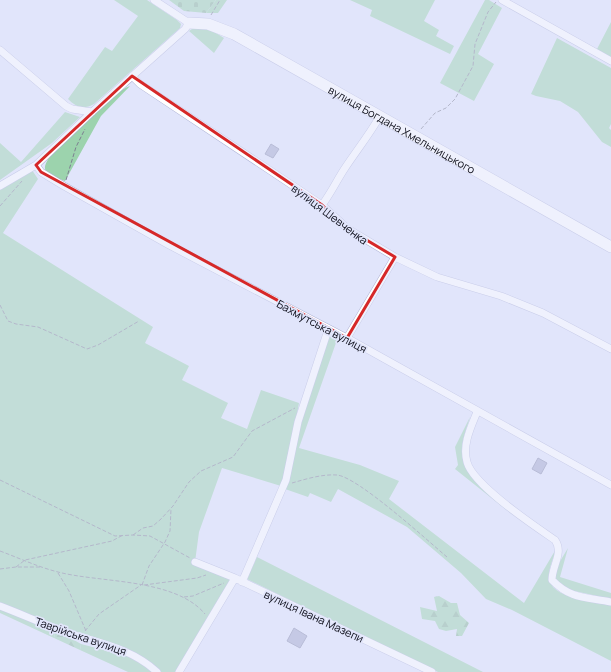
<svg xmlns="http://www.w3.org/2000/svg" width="611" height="672" viewBox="0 0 611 672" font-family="Manrope,sans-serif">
  <defs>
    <pattern id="forest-firs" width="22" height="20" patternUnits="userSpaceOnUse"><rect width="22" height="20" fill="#9cd3ad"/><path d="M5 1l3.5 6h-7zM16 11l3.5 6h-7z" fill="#85b494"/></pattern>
    <pattern id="cemetery-stones" width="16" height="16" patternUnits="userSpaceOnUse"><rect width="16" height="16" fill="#9cd3ad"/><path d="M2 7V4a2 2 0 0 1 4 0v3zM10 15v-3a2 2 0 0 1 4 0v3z" fill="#85b494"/></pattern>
  </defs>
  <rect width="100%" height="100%" fill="#e1e5fb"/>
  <path fill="#9cd3ad" d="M114 0H147L177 20 181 24 180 28 94 104C83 110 76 107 68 99L105 47 112 51 138 16Z
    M216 0H227L218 13H206Z
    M350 0H435L424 21 439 30 436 36 454 46 450 54 370 16 372 10Z
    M485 0H489L502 8 478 54 494 64 474 101 440 83Z
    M611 22V58L597 49Z
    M195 27 208 28 224 38 214 53 189 31Z
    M557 38 611 68V124L609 128 611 130V147L602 142 578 112 560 101 536 96 531 94Z
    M130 86 101 116 65 181C48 175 37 173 52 154 68 139 112 91 130 86Z
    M65 112 80 117 52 143 0 180V143L21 162Z
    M32 170 38 179 3 233 153 327 145 343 189 366 182 380 228 403 221 418 247 429 261 390 299 403 288 465 281 486 222 468 199 532 195 562 233 579 176 672H159L145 659 0 604V188Z
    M329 336 337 340 299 448 360 465 399 481 389 499 524 603 556 549C554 557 550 565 549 573 545 599 594 601 611 604V661L512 610 486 599 461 573 407 527 338 489 331 502 310 493 308 497 285 489 297 435Z
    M470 417C467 428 461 442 462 453 462 477 497 501 514 516L455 469 458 465 455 447Z
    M568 548 560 577 611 593V599L565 589 555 578 559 563Z
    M257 557 483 672H438L247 579Z
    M0 607 55 633 54 638 0 613Z
    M81 644 131 657 153 672H128L80 650Z"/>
  <path fill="url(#forest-firs)" d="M439 596 451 603H457L460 615 469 623 462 636H456L457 629 446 631 439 629 435 621 422 619 420 607 437 611 434 597Z
    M55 633 67 636 81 644 80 650 54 638Z"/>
  <path fill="url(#cemetery-stones)" d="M169 0H216L206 13 184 11Z"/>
  <path fill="#a2a7c9" stroke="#858aab" d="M271 144 279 149 273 158 265 154Z
    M538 458 547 463 541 474 532 469Z
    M294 628 307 636 300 648 287 641Z"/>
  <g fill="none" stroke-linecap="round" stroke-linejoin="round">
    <defs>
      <path id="street" d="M502 0 611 61
        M0 50 66 106 72 109 92 112
        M132 76 140 84 322 205 348 229 395 257 437 277 501 296 543 313 611 349
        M36 165 41 172 64 186 169 245 347 338 611 485
        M0 186 36 165 92 112 185 29 189 23 154 0
        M322 205C331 193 337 180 345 168 357 150 369 135 380 116
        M347 338 395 257
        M477 412C471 427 462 445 467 462 473 485 533 525 555 540 564 553 552 565 552 580 570 599 586 597 611 602
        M195 562 235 578 432 672
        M242 582 286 480 298 422 328 330
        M0 606C24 615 47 626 71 634 103 644 132 649 157 672
        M179 672 235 578"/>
      <g id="secondary">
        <path id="s1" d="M189 23 208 24 234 34 611 247"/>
      </g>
    </defs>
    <use href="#street" stroke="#adb2d5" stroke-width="8"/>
    <use href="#secondary" stroke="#adb2d5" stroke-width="12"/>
    <path stroke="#7c7f90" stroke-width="1" stroke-dasharray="4 2" stroke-linecap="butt" d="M211 15 220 0
      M421 129 435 113 446 108 455 99 473 66 475 44 488 12 496 2
      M66 180 76 147 85 129
      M0 206 22 181
      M0 305 8 321 16 324 38 327 87 349 98 345 139 321
      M0 480 115 536 133 535 150 536 190 558
      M292 483C306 479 322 474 337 475 358 477 428 541 447 557
      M133 535 143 528 153 526 161 519 173 506 189 482 201 471 233 457 252 431 295 408
      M0 551C19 558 38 567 58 572 100 583 175 578 205 614
      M16 567 25 560 112 541 123 535
      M0 569 16 567H41
      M58 573 69 591 86 631
      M142 585 149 566 165 542 170 531 171 509
      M144 585 197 578 206 575
      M184 597 193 596 224 583
      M85 631 99 614 141 585"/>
    <use href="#street" stroke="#fff" stroke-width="7"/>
    <use href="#secondary" stroke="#fff" stroke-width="11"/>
  </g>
  <path d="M0 0H611V672H0ZM132 76 322 205 348 229 395 257 347 338 41 172 36 165Z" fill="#e1e5fb" fill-opacity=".55" fill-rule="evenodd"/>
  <path fill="none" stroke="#d62828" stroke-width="3" stroke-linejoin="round" d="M132 76 322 205 348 229 395 257 347 338 41 172 36 165Z"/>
  <g text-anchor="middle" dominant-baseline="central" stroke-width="3.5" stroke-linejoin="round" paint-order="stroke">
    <g font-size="11" fill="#0c0d19" stroke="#e1e5fb">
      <text stroke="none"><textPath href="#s1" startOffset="240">вулиця Богдана Хмельницького</textPath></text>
      <text transform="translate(330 214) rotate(37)">вулиця Шевченка</text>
      <text transform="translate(322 326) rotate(28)">Бахмутська вулиця</text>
      <text transform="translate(314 616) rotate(25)">вулиця Івана Мазепи</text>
      <text transform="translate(81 636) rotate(19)">Таврійська вулиця</text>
    </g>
  </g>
</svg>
